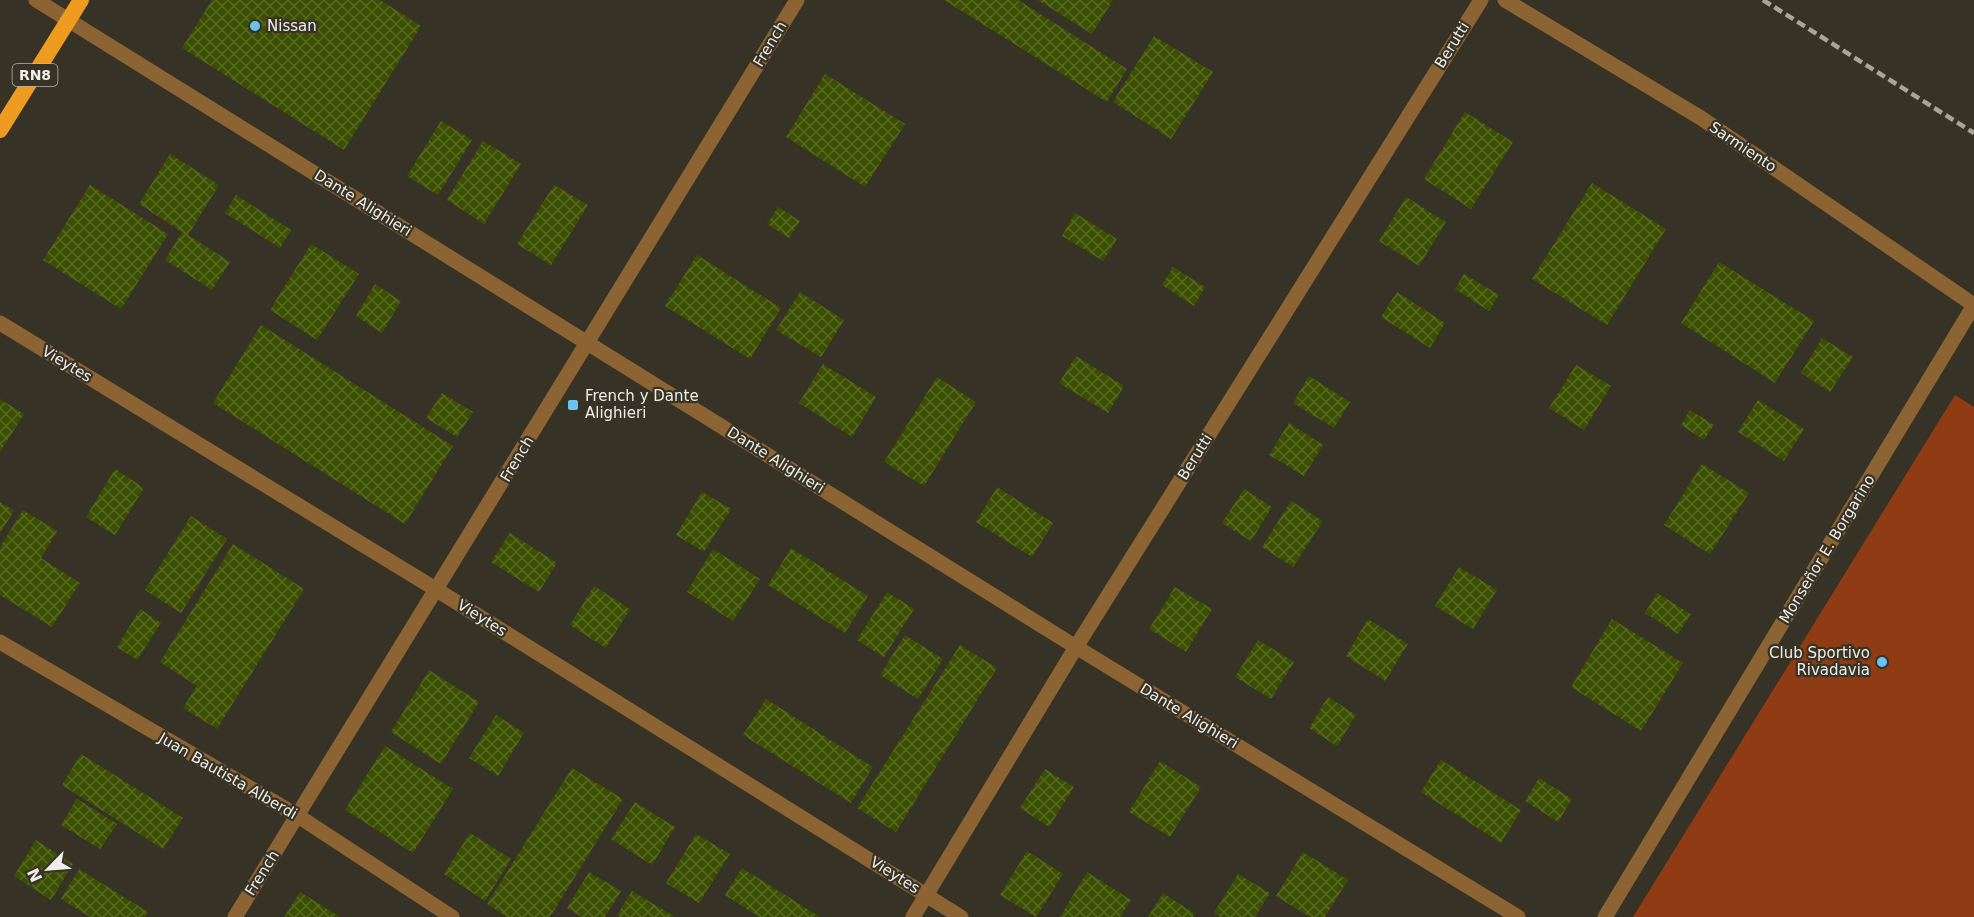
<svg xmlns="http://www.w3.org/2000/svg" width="1974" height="917" viewBox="0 0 1974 917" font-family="'DejaVu Sans',sans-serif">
  <defs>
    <pattern id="building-cross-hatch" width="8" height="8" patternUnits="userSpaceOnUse" patternTransform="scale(1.5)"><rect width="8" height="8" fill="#3b4f00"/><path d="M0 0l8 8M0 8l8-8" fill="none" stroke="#586925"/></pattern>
  </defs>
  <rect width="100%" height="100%" fill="#363326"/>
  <path fill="#8f3b13" d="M1955 395 1974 407V917H1633Z"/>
  <path fill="url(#building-cross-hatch)" d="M212 0H380L421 26 344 150 182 48Z
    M944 0H1018L1127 69 1107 102Z
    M1038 0H1113L1092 34Z
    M1154 36 1213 72 1171 139 1113 102Z
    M825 74 905 124 865 187 786 137Z
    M1465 112 1513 142 1471 209 1424 179Z
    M441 121 472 140 438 195 407 176Z
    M483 141 521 164 484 224 447 200Z
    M170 154 219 185 188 235 230 262 212 290 165 260 182 232 139 204Z
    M1592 183 1666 229 1607 325 1532 279Z
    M90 185 168 234 121 309 43 260Z
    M554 185 588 205 551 265 517 244Z
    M236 195 291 230 280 248 225 213Z
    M1406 197 1446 222 1419 266 1379 241Z
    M778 207 800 221 789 238 767 224Z
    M1075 213 1117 239 1103 261 1062 236Z
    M311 244 359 274 317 340 270 310Z
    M697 255 781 308 750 359 665 306Z
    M1719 262 1814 321 1775 383 1681 323Z
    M1173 267 1205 287 1194 306 1162 285Z
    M1464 274 1499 295 1489 311 1455 289Z
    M375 284 401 301 382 333 356 316Z
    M800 292 844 320 821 357 776 330Z
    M1397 292 1445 323 1430 348 1381 317Z
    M261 325 453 446 405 524 213 403Z
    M1822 338 1853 357 1830 392 1801 373Z
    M1076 356 1124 386 1108 413 1059 383Z
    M823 364 876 397 852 437 799 403Z
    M1576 365 1611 386 1584 430 1549 408Z
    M1309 376 1350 402 1334 428 1293 403Z
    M937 377 976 402 924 486 884 462Z
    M442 393 473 412 457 437 426 418Z
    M0 399 24 414 0 452Z
    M1758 400 1804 429 1784 461 1738 432Z
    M1690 410 1714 425 1704 440 1681 425Z
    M1289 423 1323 445 1304 476 1269 455Z
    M1702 464 1749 493 1710 554 1664 525Z
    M115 469 144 488 115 535 86 517Z
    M997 487 1053 523 1032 557 976 522Z
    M1244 489 1272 507 1251 541 1222 523Z
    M702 492 731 509 704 552 676 535Z
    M1291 501 1323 521 1293 567 1262 547Z
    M0 502 14 511 0 533Z
    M23 510 57 531 41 558 80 583 52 627 0 595V547Z
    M191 516 227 539 181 613 145 590Z
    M510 533 557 563 539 592 491 562Z
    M233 544 304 589 217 729 183 708 197 686 160 662Z
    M791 548 868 596 845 633 768 585Z
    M713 549 760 579 733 621 687 592Z
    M1459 567 1497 590 1473 629 1435 606Z
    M594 586 630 609 606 648 570 625Z
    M1175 587 1212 609 1186 652 1149 629Z
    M887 592 914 609 884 657 857 640Z
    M1657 593 1691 614 1678 634 1645 613Z
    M140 609 161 623 137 660 117 647Z
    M1368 619 1408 644 1385 681 1346 656Z
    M1612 619 1683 663 1641 731 1571 687Z
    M905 635 943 659 918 699 880 675Z
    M1258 640 1294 662 1271 699 1235 677Z
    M960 645 997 668 896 832 857 808Z
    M429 670 479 702 441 764 391 732Z
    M1328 697 1356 715 1337 746 1309 728Z
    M766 699 873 767 851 803 743 735Z
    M496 715 524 733 498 776 469 758Z
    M385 746 453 789 413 853 345 810Z
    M81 754 183 818 163 849 62 785Z
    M1441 760 1521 810 1501 843 1421 792Z
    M1160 761 1201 787 1170 837 1129 812Z
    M572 768 623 799 550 917H507L487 904Z
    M1045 769 1074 787 1049 827 1020 808Z
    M1539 778 1572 799 1558 822 1525 801Z
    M77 799 117 824 100 849 61 825Z
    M635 802 675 827 652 865 611 839Z
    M470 833 511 859 485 901 444 874Z
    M696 834 730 854 699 903 666 883Z
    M36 840 73 864 51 900 14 876Z
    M1027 851 1063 874 1036 917 1000 895Z
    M1303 852 1348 880 1325 917H1310L1276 896Z
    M742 868 820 917H759L725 895Z
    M79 869 148 912 145 917H90L61 899Z
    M589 872 621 891 605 917H582L567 908Z
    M1087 872 1131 900 1120 917H1060Z
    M1238 874 1270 893 1255 917H1220L1214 913Z
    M632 891 675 917H620L617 915Z
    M300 892 340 917H284Z
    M1163 893 1195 914 1193 917H1148Z"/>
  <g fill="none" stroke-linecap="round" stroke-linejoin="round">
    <path stroke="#8c6333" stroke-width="15" d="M36 0 1076 647 1518 917
      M1505 0 1701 118 1974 305
      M0 323 437 590 961 917
      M0 642 298 816 452 917
      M235 917 797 0
      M913 917 1076 647 1481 0
      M1605 917 1974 305"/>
    <path stroke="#ee9c20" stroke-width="16" d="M0 130 81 0"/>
    <path stroke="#a7a49a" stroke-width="4.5" stroke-dasharray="9 4.5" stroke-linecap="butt" d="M1763 0 1974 133"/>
  </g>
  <g fill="#6ac3f1" stroke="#363326" stroke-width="2">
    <circle cx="255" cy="26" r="6"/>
    <rect x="567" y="399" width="12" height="12" rx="3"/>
    <circle cx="1882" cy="662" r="6"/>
  </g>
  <g text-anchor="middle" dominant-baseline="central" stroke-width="4.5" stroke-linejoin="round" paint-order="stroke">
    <rect fill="#363326" stroke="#b8b6ac" stroke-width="1.5" x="12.5" y="64" width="45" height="22" rx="4.5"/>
    <g font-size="14" font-weight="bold" fill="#f0eee6">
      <text x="35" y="75">RN8</text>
    </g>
    <g font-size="15" fill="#f0eee6" stroke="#363326" text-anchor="start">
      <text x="267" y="26">Nissan</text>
      <text x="585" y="396">French y Dante<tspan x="585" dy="17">Alighieri</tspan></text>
      <text x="1870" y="653" text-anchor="end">Club Sportivo<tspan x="1870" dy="17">Rivadavia</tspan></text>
    </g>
    <g font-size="15" fill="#f0eee6" stroke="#363326">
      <text transform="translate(770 44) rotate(-59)">French</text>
      <text transform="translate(1452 45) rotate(-58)">Berutti</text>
      <text transform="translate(1743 147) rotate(34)">Sarmiento</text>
      <text transform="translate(363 203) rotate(32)">Dante Alighieri</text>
      <text transform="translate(67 364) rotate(31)">Vieytes</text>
      <text transform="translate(1195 457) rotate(-58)">Berutti</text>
      <text transform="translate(517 459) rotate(-59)">French</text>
      <text transform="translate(776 460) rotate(32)">Dante Alighieri</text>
      <text transform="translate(1827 549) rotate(-59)">Monseñor E. Borgarino</text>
      <text transform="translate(482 618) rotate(32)">Vieytes</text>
      <text transform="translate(1189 716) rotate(31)">Dante Alighieri</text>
      <text transform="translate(228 776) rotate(30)">Juan Bautista Alberdi</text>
      <text transform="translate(262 873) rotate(-58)">French</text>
      <text transform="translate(895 875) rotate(32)">Vieytes</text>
    </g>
  </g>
  <g transform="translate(48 869) rotate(245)" stroke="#363326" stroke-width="4.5" paint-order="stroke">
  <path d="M0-4.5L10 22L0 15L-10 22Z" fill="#f0eee6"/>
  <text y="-9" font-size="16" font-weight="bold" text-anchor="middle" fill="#f0eee6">N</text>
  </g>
</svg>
